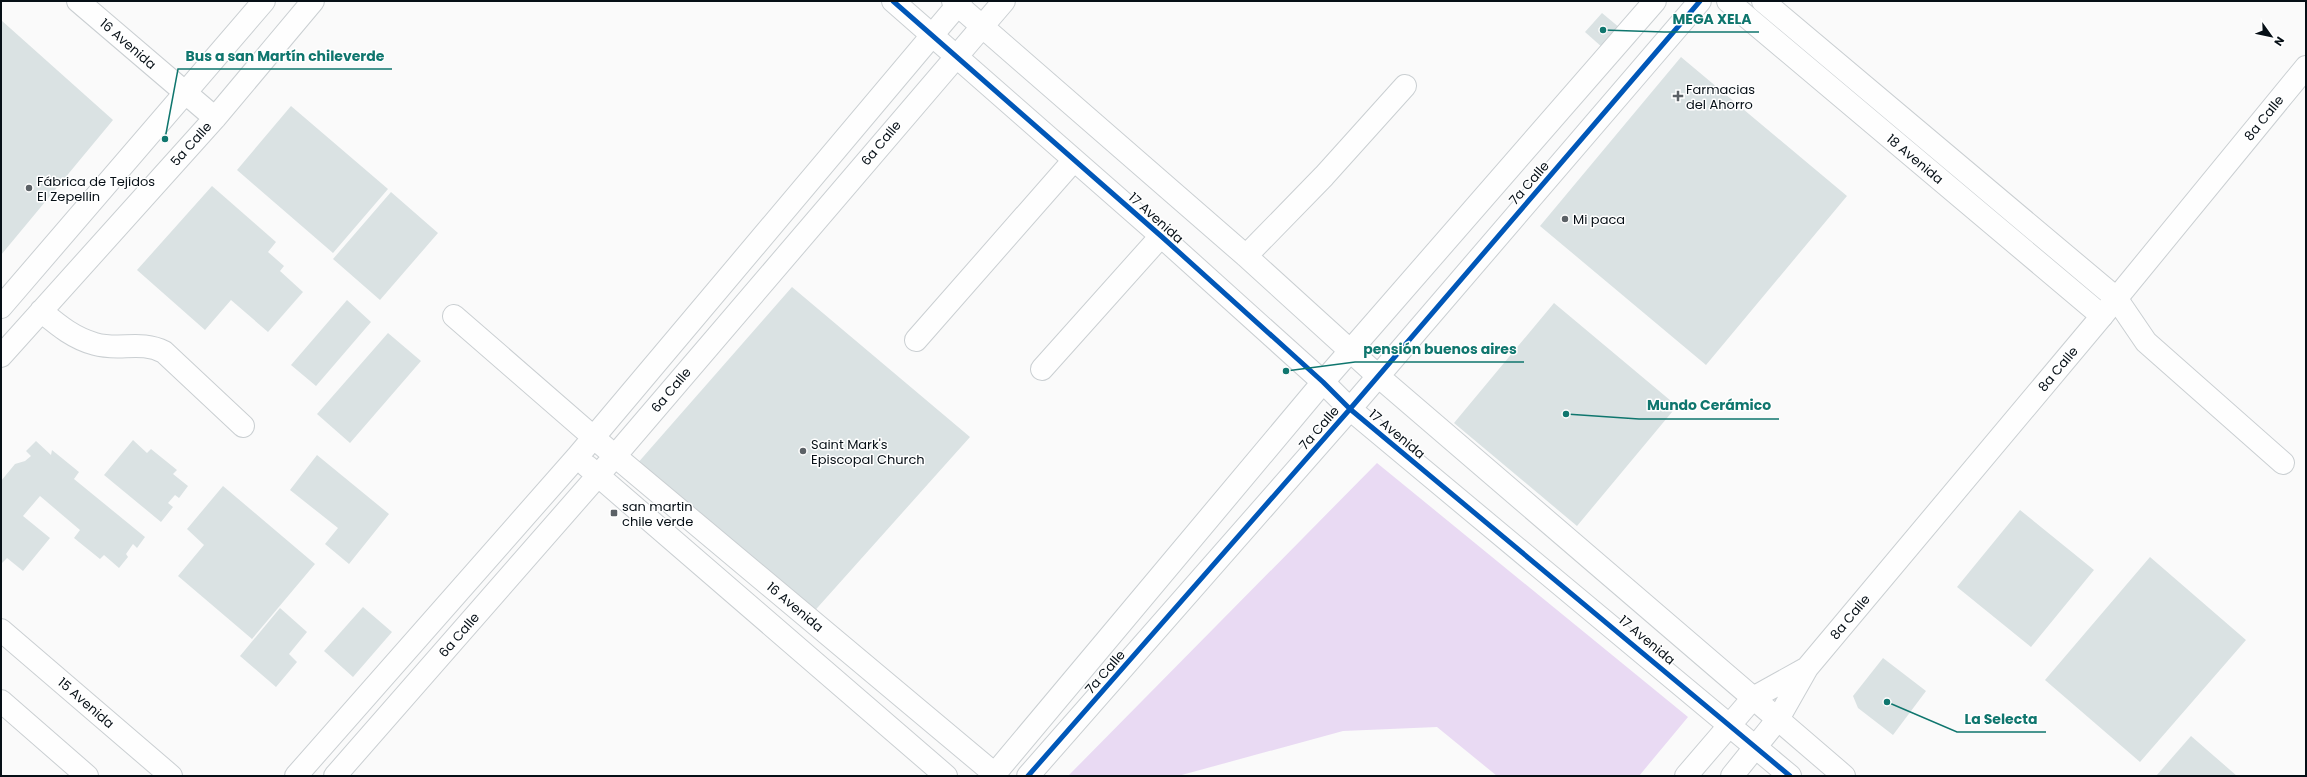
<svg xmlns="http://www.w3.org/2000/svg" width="2307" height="777" viewBox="0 0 2307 777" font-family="Poppins,sans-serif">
  <rect width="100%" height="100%" fill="#fafafa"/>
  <path fill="#e9daf3" d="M1377 463 1688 717 1639 776H1497L1437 727 1343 731 1178 776H1068Z"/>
  <path fill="#dae2e3" d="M1602 13 1620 28 1603 48 1585 32Z
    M1 20 113 120 1 255Z
    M1681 57 1847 196 1706 365 1540 226Z
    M291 106 388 189 333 253 237 170Z
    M212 186 276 242 268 252 284 266 280 271 303 292 268 332 231 300 205 330 137 270Z
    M391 192 438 233 380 300 333 259Z
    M792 287 970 437 810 616 636 465Z
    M347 300 371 322 316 386 291 365Z
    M1554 303 1677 406 1577 526 1454 423Z
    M388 333 421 361 350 443 317 414Z
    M133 440 147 453 151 449 177 470 173 474 188 486 179 498 175 495 168 503 173 507 161 522 104 475Z
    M36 441 51 455 52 450 79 472 74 479 145 537 137 548 133 544 126 554 128 557 119 568 104 555 100 559 74 538 80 530 40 496 23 516 50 538 23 571 7 558 2 563 1 562V481L15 464 25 461 31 456 26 451Z
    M317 455 389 514 349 564 325 544 338 528 290 490Z
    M223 486 315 564 252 639 178 576 204 545 187 529Z
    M2020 510 2094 570 2031 647 1957 587Z
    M2150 557 2246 640 2140 762 2045 680Z
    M363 607 392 632 353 677 324 651Z
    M280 608 307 632 289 654 297 662 276 687 240 656Z
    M1883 658 1926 691 1893 735 1858 708 1853 696Z
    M2191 736 2237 776H2156Z"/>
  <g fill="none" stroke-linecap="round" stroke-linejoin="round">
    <defs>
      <path id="minor" d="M78 1 215 118
        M893 1 1161 236 1323 382 1350 409 1790 776
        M953 1 1246 256 1378 376 1844 776
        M1728 1 2102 316
        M1763 1 2116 298 2146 342 2283 463
        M1246 256 1324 176 1405 86
        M1 307 264 1
        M41 311C58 325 73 338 95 344 119 351 141 340 164 352L243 426
        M454 316 615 456 997 776
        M916 340 1074 160
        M1 356 215 118 313 1
        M1042 369 1161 236
        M587 466 946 776
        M1 630 171 776
        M1 701 87 776
        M296 776 577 457 961 1
        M335 776 615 456 1004 1
        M993 776 1323 382 1655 1
        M1028 776 1350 409 1700 1"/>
      <path id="major" d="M1686 776 1753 698 1807 668
        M1732 776 1778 719 1807 668 2102 316 2306 67"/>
    </defs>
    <use href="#minor" stroke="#cacfd2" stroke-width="24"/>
    <use href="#major" stroke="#cacfd2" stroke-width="24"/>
    <use href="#minor" stroke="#fefefe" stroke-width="22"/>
    <use href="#major" stroke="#fefefe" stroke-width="22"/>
    <defs>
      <path id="cycleway" d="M893 1 1161 236 1323 382 1350 409 1790 776
        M1028 776 1350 409 1700 1"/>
    </defs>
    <use href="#cycleway" stroke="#fff" stroke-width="8"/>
    <use href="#cycleway" stroke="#0057b8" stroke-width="5"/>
  </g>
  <g fill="#5b6166" stroke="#fff" stroke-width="1.5">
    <path d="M1676 90h4v4h4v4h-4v4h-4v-4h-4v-4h4z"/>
    <circle cx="29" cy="188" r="4"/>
    <circle cx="1565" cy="219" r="4"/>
    <circle cx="803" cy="451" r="4"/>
    <rect x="610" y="509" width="8" height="8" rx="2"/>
  </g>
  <g text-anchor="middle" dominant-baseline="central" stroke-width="3" stroke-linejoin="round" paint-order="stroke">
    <g font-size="13" fill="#060f16" stroke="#fff">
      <text transform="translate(128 44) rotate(41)">16 Avenida</text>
      <text transform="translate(2264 118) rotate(-51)">8a Calle</text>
      <text transform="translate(881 143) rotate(-50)">6a Calle</text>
      <text transform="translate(191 144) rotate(-48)">5a Calle</text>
      <text transform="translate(1915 159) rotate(40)">18 Avenida</text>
      <text transform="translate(1529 183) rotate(-49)">7a Calle</text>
      <text transform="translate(1156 218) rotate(42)">17 Avenida</text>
      <text transform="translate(2058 369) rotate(-50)">8a Calle</text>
      <text transform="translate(671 390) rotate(-50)">6a Calle</text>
      <text transform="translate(1319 428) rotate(-49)">7a Calle</text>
      <text transform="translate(1397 434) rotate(40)">17 Avenida</text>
      <text transform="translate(795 607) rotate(40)">16 Avenida</text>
      <text transform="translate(1850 617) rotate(-50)">8a Calle</text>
      <text transform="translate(459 635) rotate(-49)">6a Calle</text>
      <text transform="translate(1647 640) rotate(40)">17 Avenida</text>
      <text transform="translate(1105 672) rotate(-49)">7a Calle</text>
      <text transform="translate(86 703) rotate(41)">15 Avenida</text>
    </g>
    <g font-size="13" fill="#060f16" stroke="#fff" text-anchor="start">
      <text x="1686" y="89">Farmacias<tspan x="1686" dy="15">del Ahorro</tspan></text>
      <text x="37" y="181">Fábrica de Tejidos<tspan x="37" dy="15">El Zepellin</tspan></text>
      <text x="1573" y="219">Mi paca</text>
      <text x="811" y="444">Saint Mark's<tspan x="811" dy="15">Episcopal Church</tspan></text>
      <text x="622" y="506">san martin<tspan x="622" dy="15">chile verde</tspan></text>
    </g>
  </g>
  <path fill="none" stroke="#0f766e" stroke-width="1.5" d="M1603 30L1664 32H1759M165 139L178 69H392M1286 371L1355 362H1524M1566 414L1639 419H1779M1887 702L1957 732H2046"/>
  <g fill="#0f766e" stroke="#fff" stroke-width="1.5">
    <circle cx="1603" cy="30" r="4"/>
    <circle cx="165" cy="139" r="4"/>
    <circle cx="1286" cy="371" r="4"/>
    <circle cx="1566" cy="414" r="4"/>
    <circle cx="1887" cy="702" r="4"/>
  </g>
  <g font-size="14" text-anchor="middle" font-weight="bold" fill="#0f766e" stroke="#fff" stroke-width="3" stroke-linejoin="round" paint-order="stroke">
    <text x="1712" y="24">MEGA XELA</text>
    <text x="285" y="61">Bus a san Martín chileverde</text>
    <text x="1440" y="354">pensión buenos aires</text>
    <text x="1709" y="410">Mundo Cerámico</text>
    <text x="2001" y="724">La Selecta</text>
  </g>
  <rect width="2307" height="777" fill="none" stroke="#060f16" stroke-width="4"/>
  <g transform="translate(2271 36) rotate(123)" stroke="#ffffff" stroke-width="3" paint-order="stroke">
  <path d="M0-3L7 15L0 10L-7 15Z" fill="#060f16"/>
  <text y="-6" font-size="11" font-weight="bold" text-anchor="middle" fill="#060f16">N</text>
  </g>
</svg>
